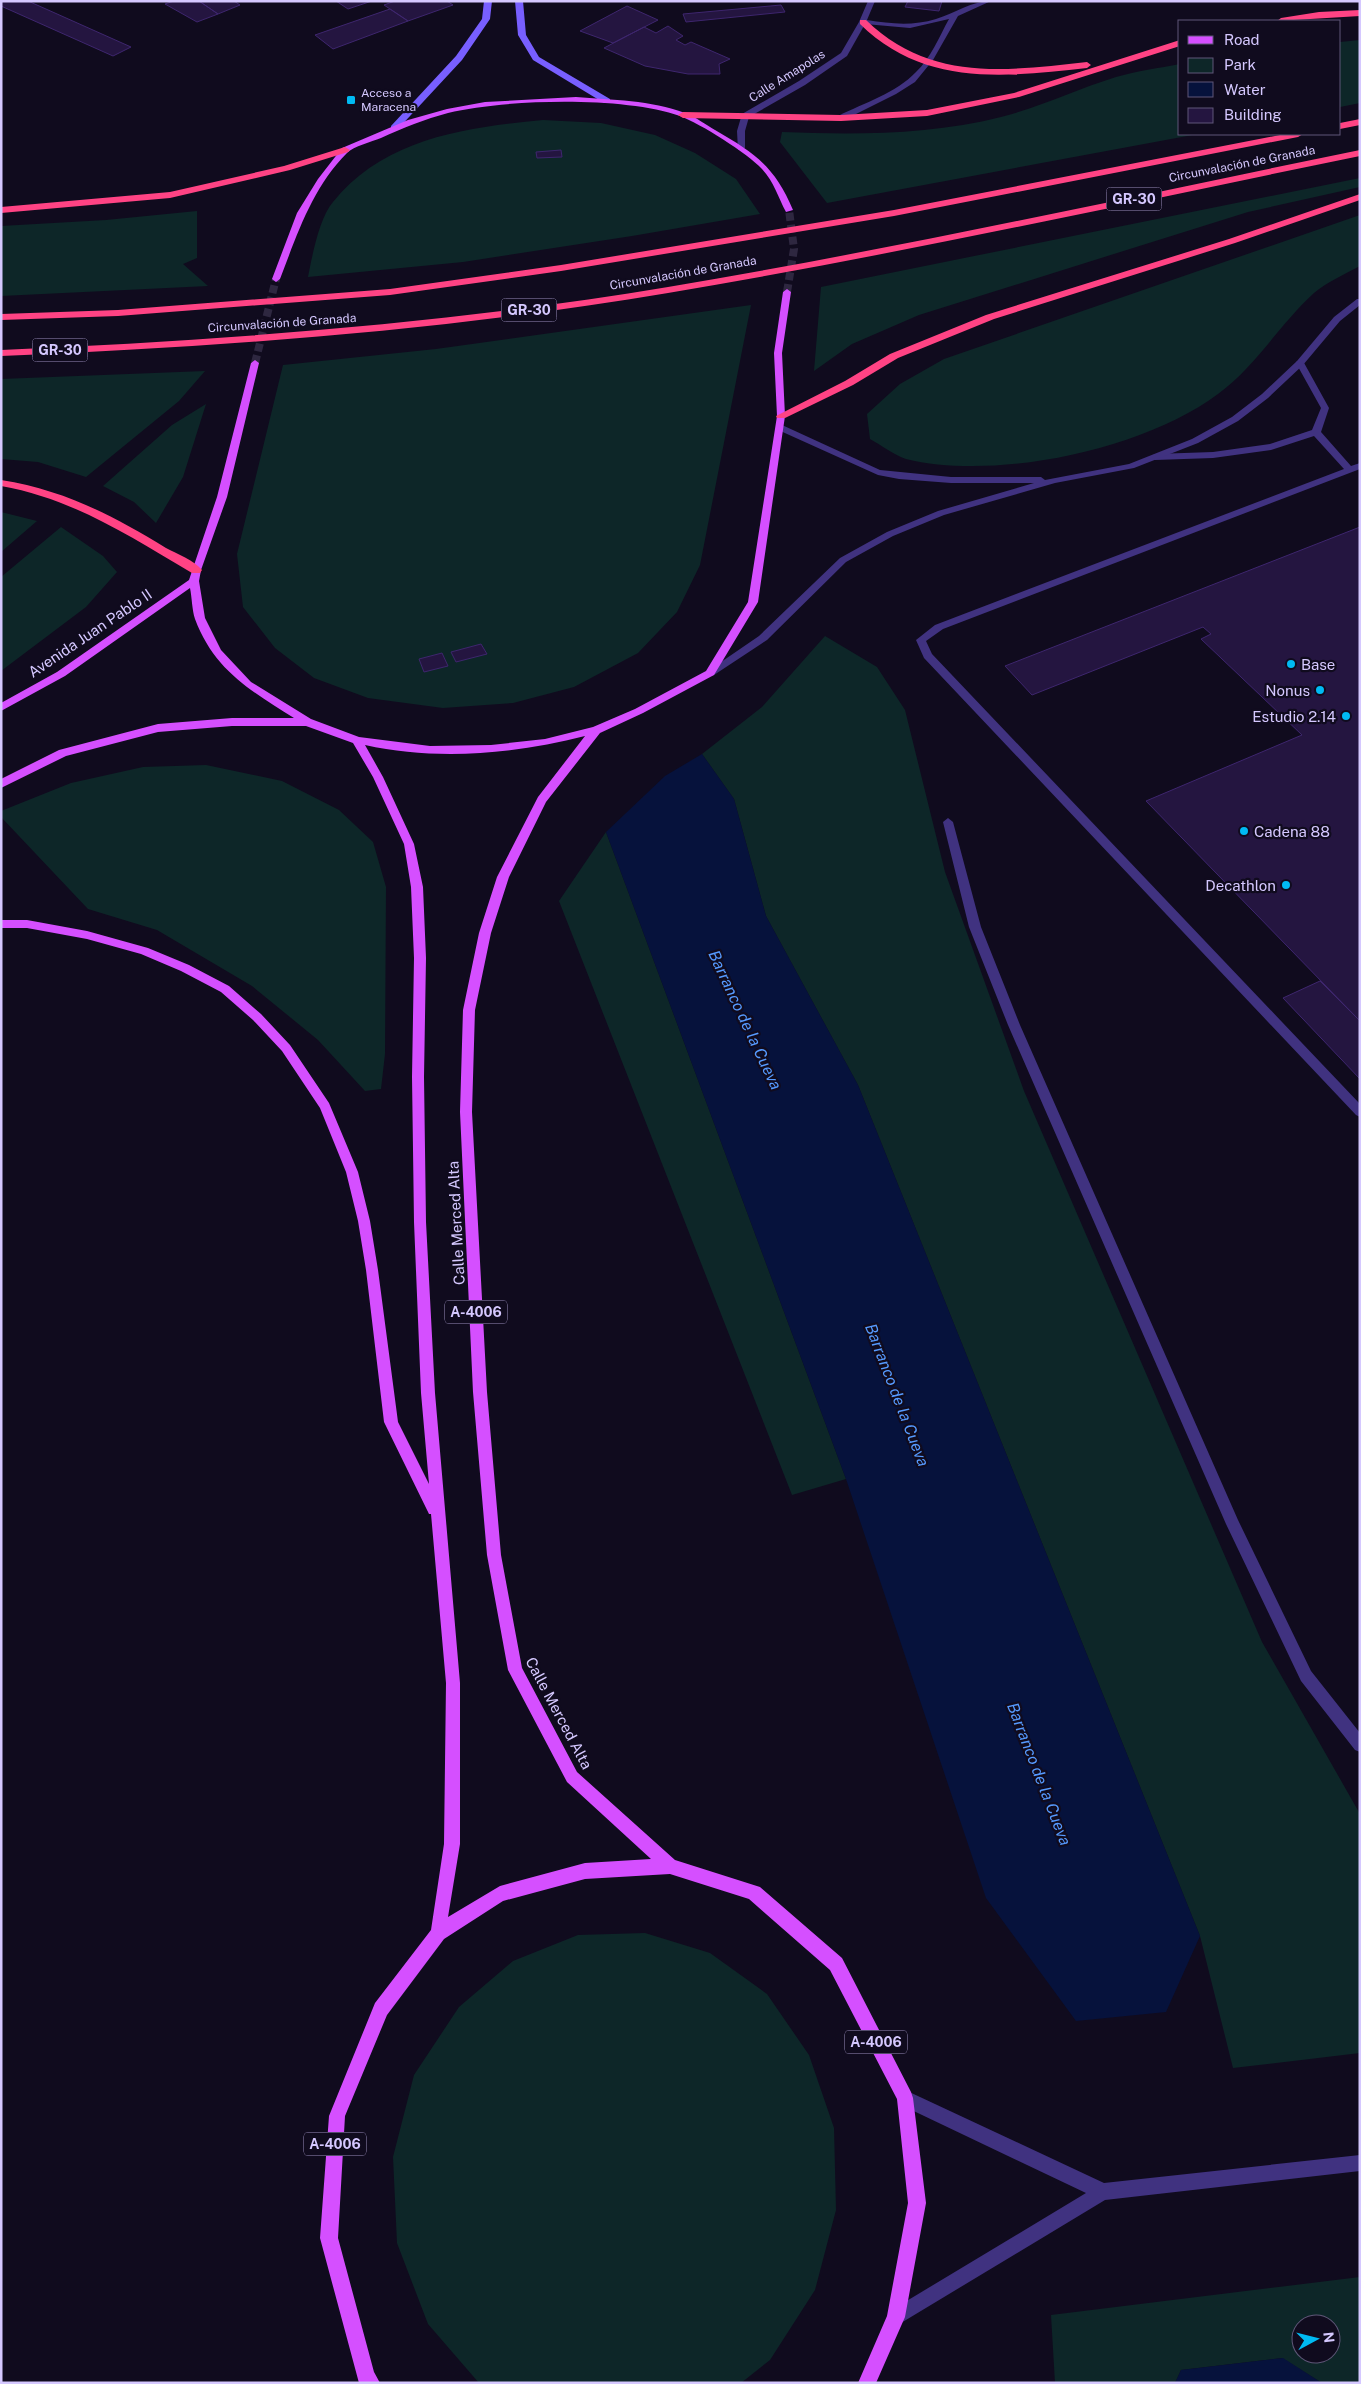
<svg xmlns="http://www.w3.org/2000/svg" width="1361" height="2384" viewBox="0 0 1361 2384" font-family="'Public Sans',sans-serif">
  <rect width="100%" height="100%" fill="#100b1e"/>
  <path fill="#0d2628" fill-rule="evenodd" d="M1360 40V103L1340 107V42Z
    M1180 64V134H1198L827 203 780 142 782 132C854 135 930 135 1001 117 1041 107 1077 89 1116 77 1137 71 1159 68 1180 64Z
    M543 120 601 123 655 135 695 153 736 179 760 214 632 236 463 262 308 277C312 257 319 218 333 202 384 138 467 127 543 120Z
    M1360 178V187L1248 212 919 315 852 344 814 371 821 287Z
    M197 211V258L183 264 208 286 1 296V226L106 220Z
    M1360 215V266C1345 274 1327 282 1314 293 1279 325 1256 366 1218 394 1143 450 996 481 906 459 894 455 881 445 870 439L867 414 900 384 944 359Z
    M751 305 700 565 677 612 638 653 574 687 513 703 443 708 368 698 314 678 275 648 243 607 237 554 283 365 436 349Z
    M205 371 179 401 86 477 38 462 1 459V379Z
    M206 404 183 477 156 523 134 502 103 486 172 425Z
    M1 512 37 521 1 552Z
    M61 527 103 556 117 572 86 607 1 671V577Z
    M825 636 877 667 905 710 945 872 1024 1091 1262 1642 1360 1814V2053L1233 2068 1200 1936 858 1085 766 916 734 799 702 754 762 707Z
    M206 765 282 781 339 810 373 842 386 887 385 1054 381 1089 365 1091 318 1040 252 986 157 930 88 909 1 817V811L71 783 143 767Z
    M606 832 846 1479 792 1495 559 901Z
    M645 1933 710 1953 767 1994 809 2055 834 2128 836 2210 815 2290 770 2360 741 2383H479L428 2324 397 2243 393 2157 414 2075 459 2007 513 1961 578 1935Z
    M1360 2277V2383H1322L1282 2358 1181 2370 1175 2383H1055L1051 2315ZM1301 2324H1331V2354H1301Z"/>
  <path fill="#06123c" d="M702 754 734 799 766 916 858 1085 1200 1936 1166 2012 1076 2021 986 1898 846 1479 606 832 665 776Z
    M1283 2358 1322 2383H1175L1181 2370Z"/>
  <path fill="#241540" stroke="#3e266e" d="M1 1H28L131 47 113 56 1 6Z
    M174 1H199L218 14 197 22 165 4Z
    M199 1H234L240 5 218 14Z
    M336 1H372L348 9Z
    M447 1 453 5 408 21 384 5 395 1Z
    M908 1H942L939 11 905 7Z
    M781 5 785 12 686 22 683 14Z
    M627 6 658 20 613 43 580 31Z
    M390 9 408 21 333 49 315 35Z
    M668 26 683 36 676 40 685 45 691 42 730 59 719 64 720 74H688L645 66 604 48 644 27 656 33Z
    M561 150 562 157 537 158 536 152Z
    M1360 527V1021L1146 801 1302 735 1201 639 1211 634 1203 627 1032 695 1005 666Z
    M481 644 487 654 456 662 451 652Z
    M442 653 448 666 424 672 419 659Z
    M1320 981 1360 1021V1079L1283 998Z"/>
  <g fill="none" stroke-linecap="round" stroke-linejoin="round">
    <path stroke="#2e2740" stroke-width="8" stroke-dasharray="8 4" stroke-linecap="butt" d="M787 292 794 249 789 210
      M255 363 276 279"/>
    <path fill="#403280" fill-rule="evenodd" d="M1297 361H1303L1329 408 1321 432 1351 466 1360 463V469L943 629 926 641 932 654 1360 1104V1117L1356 1115 924 658 916 640 935 625 1344 469 1314 436 1271 450 1213 458 1155 460 1150 457 1155 454 1213 452 1270 444 1312 430 1321 408 1296 363Z
      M948 818 953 822 981 927 1020 1025 1238 1520 1311 1671 1360 1733V1752L1355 1750 1301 1681 1226 1524 1008 1025 969 927 943 822Z"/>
    <path fill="#403280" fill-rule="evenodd" d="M1357 299H1360V305L1340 321 1303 365 1268 398 1238 421 1198 443 1134 468 1055 483 944 515 893 536 846 562 767 640 714 675 710 676 705 673 759 636 840 558 887 532 938 511 1034 483H951L899 479 878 475 776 429V425H782L880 470 951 477H1041L1045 480 1129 464 1192 439 1232 417 1262 394 1297 361 1334 317Z
      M905 2090 1104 2183 1360 2155V2171L1105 2200 896 2326 890 2323 887 2317 890 2311 1086 2193 899 2104 897 2098 899 2092Z"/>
    <path fill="#403280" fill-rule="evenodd" d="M868 1H875L867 20C891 24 913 26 936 19 955 13 972 1 991 1L958 16 933 60 915 82 896 94 844 120H838V116C864 103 896 93 916 72 931 58 939 37 949 19L910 28 865 24 847 56 805 85 749 117 745 131V148L738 150 737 131 742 114 799 81 841 53 859 22Z"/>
    <path fill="#785fff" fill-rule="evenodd" d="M484 1H492L490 19 462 60 397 130H391V126L456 56 482 19Z
      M515 1H523L526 35 539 57 610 99V103H604L533 60 518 35Z"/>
    <path fill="#d54fff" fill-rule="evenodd" d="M576 97C612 100 651 100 685 113 696 117 706 125 715 130 755 153 775 167 793 210L786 212C778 197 774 182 762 169 747 153 701 124 680 116 624 96 505 99 448 113 425 119 403 128 381 138 371 142 354 146 347 153 312 188 297 235 280 279L276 282 272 279 297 213 318 179 342 148 408 120 447 109 485 102Z
      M787 289 791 292 782 353 785 416 758 602 714 675 643 713 600 733 546 802 509 877 491 933 475 1010 472 1112 487 1392 501 1555 522 1668 577 1772 675 1860 760 1887 842 1958 911 2092 913 2098 926 2203 905 2317 876 2383H858L887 2316 908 2203 897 2099 830 1970 749 1899 670 1874 585 1879 503 1901 444 1939 387 2015 345 2116 338 2238 374 2372 380 2383H359L320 2238 329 2116 375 2003 431 1930 444 1844 446 1683 431 1514H429L384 1422 366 1270 358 1221 346 1172 320 1108 282 1051 253 1020 221 992 181 971 141 954 87 939 27 928H1V920H27L87 931 148 948 189 965 229 986 261 1014 290 1045 329 1103 358 1172 370 1221 378 1270 398 1422 429 1484 421 1393 414 1222 412 1077 414 958 411 887 404 844 373 777 353 743 306 726H232L158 732 66 756 1 788V779L59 750 158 724 232 718H294C251 691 214 670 195 619 192 610 192 598 190 588L65 676 1 711V703L57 672 189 580 217 497 251 363 255 360 259 363 227 497 201 570 199 581 205 618 221 650 251 682 311 719 359 737 430 746 491 745 545 739 593 727 635 709 706 671 748 602 777 416 774 353 783 292ZM585 736 538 797 497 877 479 933 463 1010 460 1112 473 1392 487 1555 508 1670 567 1782 651 1859 585 1863 500 1886 448 1917 460 1844V1683L435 1393 426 1222 424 1077 426 958 423 887 414 844 383 777 365 745C437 761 515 754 585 736Z"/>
    <path fill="#ff4384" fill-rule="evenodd" d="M1360 10V16L1277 21 1281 18 1319 12Z
      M860 20H866C930 82 1005 71 1087 62L1091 65 1087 68C1005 77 924 87 860 24Z
      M1180 40V46L1019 97 927 116 841 121 683 118 678 115 683 112 841 115 927 110 1014 93Z
      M1360 119V125L1340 129V123Z
      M1285 134H1303L1298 137 894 216 561 271 390 295 118 316 1 320V314L118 310 390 289 561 265 894 210Z
      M345 147 350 150 348 152 290 170 170 198 1 213V207L170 192 284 166Z
      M1360 150V156C1130 203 900 254 668 293 448 330 224 347 1 356V350C224 340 448 324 668 287 900 248 1130 197 1360 150Z
      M1360 194V200L1235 243 994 319 898 358 853 385 785 418H777L776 416 845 381 890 354 986 315 1229 239Z
      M1 480C64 490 112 515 166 548 177 554 194 560 202 570L200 573H192C129 536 74 499 1 486Z"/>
  </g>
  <g fill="#00baf3" stroke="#100b1e" stroke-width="2">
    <rect x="346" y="95" width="10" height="10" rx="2.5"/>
    <circle cx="1291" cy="664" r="5"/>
    <circle cx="1320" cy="690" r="5"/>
    <circle cx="1346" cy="716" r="5"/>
    <circle cx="1244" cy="831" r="5"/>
    <circle cx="1286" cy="885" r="5"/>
  </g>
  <g text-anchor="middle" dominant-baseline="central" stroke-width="4.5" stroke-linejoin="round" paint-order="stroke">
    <g font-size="12" fill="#d5c8ff" stroke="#100b1e">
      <text transform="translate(787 76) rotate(-32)">Calle Amapolas</text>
      <text transform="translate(1242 164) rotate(-11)">Circunvalación de Granada</text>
      <text transform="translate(683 273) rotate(-10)">Circunvalación de Granada</text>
      <text transform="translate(282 323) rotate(-4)">Circunvalación de Granada</text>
    </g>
    <g font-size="12" fill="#d5c8ff" stroke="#100b1e" text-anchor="start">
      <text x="361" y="93">Acceso a<tspan x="361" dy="14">Maracena</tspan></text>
    </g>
    <g fill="#100b1e" stroke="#9a8fbc" stroke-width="1">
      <rect x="1106.5" y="187.5" width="55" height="23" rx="4"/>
      <rect x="501.5" y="298.5" width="55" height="23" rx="4"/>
      <rect x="32.5" y="338.5" width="55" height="23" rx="4"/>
      <rect x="445" y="1300.5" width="62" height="23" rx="4"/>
      <rect x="845" y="2030.5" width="62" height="23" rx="4"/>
      <rect x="304" y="2132.5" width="62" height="23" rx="4"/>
    </g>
    <g font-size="14" font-weight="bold" fill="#d5c8ff">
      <text x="1134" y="199">GR-30</text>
      <text x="529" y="310">GR-30</text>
      <text x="60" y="350">GR-30</text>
      <text x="476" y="1312">A-4006</text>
      <text x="876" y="2042">A-4006</text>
      <text x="335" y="2144">A-4006</text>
    </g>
    <g font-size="15" fill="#d5c8ff" stroke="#100b1e">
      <text transform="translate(90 633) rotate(-34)">Avenida Juan Pablo II</text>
      <text transform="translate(456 1223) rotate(-93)">Calle Merced Alta</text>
      <text transform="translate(559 1713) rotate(62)">Calle Merced Alta</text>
    </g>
    <g font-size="15" fill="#d5c8ff" stroke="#100b1e" text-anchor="end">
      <text x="1301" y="664" text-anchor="start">Base</text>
      <text x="1310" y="690">Nonus</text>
      <text x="1336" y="716">Estudio 2.14</text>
      <text x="1254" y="831" text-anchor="start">Cadena 88</text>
      <text x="1276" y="885">Decathlon</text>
    </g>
    <g font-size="16" font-style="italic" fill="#569aff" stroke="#100b1e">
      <text transform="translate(745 1020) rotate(65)">Barranco de la Cueva</text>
      <text transform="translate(897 1395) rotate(69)">Barranco de la Cueva</text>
      <text transform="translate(1039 1774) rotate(69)">Barranco de la Cueva</text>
    </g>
  </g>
  <rect width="1361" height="2384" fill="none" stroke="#d5c8ff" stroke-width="5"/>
  <rect x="1178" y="20" width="162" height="115" fill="#100b1e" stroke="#5f5778"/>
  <rect x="1188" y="36" width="25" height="8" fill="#d54fff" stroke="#5f5778"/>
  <text x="1224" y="45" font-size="15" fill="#d5c8ff">Road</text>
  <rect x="1188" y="58" width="25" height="15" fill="#0d2628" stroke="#5f5778"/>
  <text x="1224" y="70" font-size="15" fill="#d5c8ff">Park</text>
  <rect x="1188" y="82" width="25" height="15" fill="#06123c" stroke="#5f5778"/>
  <text x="1224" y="95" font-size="15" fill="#d5c8ff">Water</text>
  <rect x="1188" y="108" width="25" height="15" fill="#241540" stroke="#5f5778"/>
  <text x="1224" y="120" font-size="15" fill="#d5c8ff">Building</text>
  <g transform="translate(1316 2339) rotate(83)"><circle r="24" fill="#100b1e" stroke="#5f5778"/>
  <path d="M0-4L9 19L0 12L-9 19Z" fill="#00baf3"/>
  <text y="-8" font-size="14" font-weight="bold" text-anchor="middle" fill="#d5c8ff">N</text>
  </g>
</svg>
